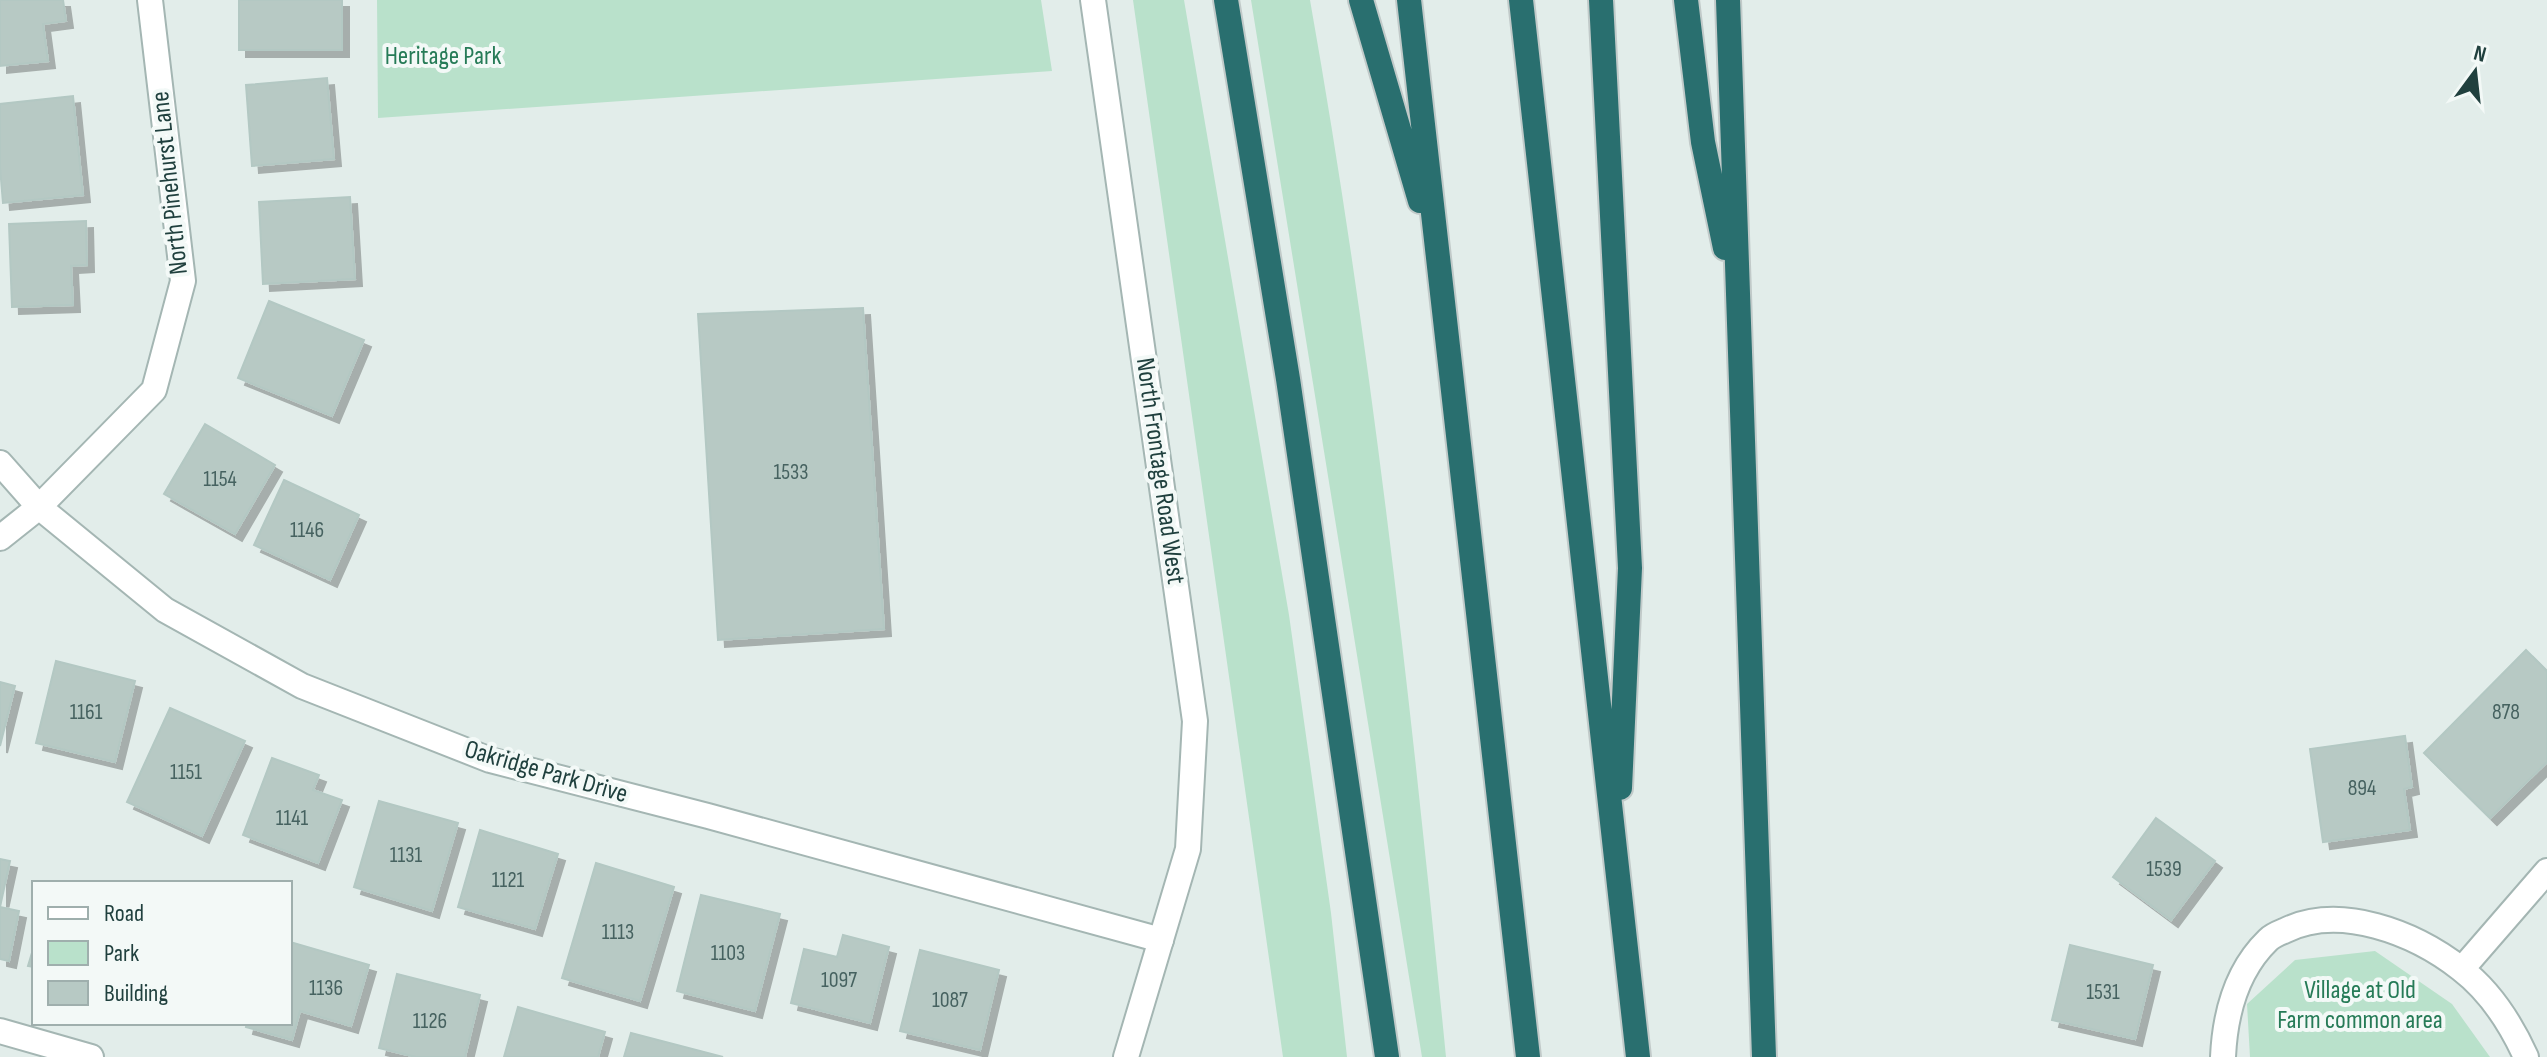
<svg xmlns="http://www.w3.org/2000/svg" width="2547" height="1057" viewBox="0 0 2547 1057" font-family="'Sofia Sans Condensed',sans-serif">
  <defs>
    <filter id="shadow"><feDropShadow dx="7" dy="7" stdDeviation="0" flood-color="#0004"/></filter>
  </defs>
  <rect width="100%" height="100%" fill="#e2edea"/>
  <path fill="#b9e1cb" d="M377 0H1041L1052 71 378 118Z
    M1133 0H1184L1289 615 1331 913 1347 1057H1283Z
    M1251 0H1310C1372 350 1411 704 1446 1057H1422Z
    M2375 951 2452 1004 2490 1057H2250L2247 1004 2295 960Z"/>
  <path fill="#b7c9c4" stroke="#b3c8c3" stroke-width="2" filter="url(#shadow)" d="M0 0H63L66 21 43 24 48 61 0 66Z
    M239 0H342V50H239Z
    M327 78 334 159 252 166 246 85Z
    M73 96 83 195 3 203 0 167V104Z
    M350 197 355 279 263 284 259 202Z
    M86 221 87 265 71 266 73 305 12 307 9 224Z
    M269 301 364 340 332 416 238 378Z
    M863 308 884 629 718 640 698 314Z
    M205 424 275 465 235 534 164 494Z
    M284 480 359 515 330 580 254 545Z
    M2526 650 2547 671V762L2490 818 2424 753Z
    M56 661 135 681 115 762 36 743Z
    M0 682 15 686 0 746Z
    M170 708 245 741 202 836 127 802Z
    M2405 736 2412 787 2404 789 2410 830 2323 842 2310 749Z
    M272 758 319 775 313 790 342 800 318 863 243 835Z
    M379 801 458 823 432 911 354 887Z
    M2156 818 2215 861 2171 920 2113 877Z
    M480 830 558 854 535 929 458 907Z
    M0 859 10 861 0 907Z
    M596 863 674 887 640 1001 562 978Z
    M701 895 780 914 755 1011 677 991Z
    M0 907 19 911 9 961 0 959Z
    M843 935 889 947 870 1023 791 1003 804 949 837 957Z
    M290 942 369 965 351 1026 300 1011 292 1040 246 1027 247 1023H290Z
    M2070 945 2153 965 2135 1039 2052 1020Z
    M34 946V967L28 966Z
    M920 950 999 970 980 1050 900 1031Z
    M397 974 480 995 465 1057H416L379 1048Z
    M518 1007 605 1032 598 1057H504Z
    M631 1033 723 1057H624Z"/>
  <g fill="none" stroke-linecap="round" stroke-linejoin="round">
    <defs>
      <path id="minor" d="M0 463 39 507 165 610 302 686 490 760 708 816 1161 940
        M0 538 39 507 154 390 183 281 150 0
        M2462 969 2547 871
        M0 1031 91 1057
        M2223 1057C2225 1014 2236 971 2268 940 2272 936 2279 933 2284 931 2340 903 2415 933 2461 969 2491 992 2511 1024 2526 1057"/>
      <path id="tertiary" d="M1093 0 1195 721 1188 849 1126 1057"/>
      <path id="motorway" d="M1226 0 1288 379 1387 1057
        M1361 0 1420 201
        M1409 0 1528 1057
        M1521 0 1638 1057
        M1601 0 1630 568 1620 788
        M1686 0 1703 142 1725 248
        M1728 0 1764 1057"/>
    </defs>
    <use href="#minor" stroke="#a4b6b3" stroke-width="28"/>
    <use href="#tertiary" stroke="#a4b6b3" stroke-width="28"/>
    <use href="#motorway" stroke="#c1cac9" stroke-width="28"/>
    <use href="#minor" stroke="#fff" stroke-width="24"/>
    <use href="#tertiary" stroke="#fff" stroke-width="24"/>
    <use href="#motorway" stroke="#296f6f" stroke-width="24"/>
  </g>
  <g text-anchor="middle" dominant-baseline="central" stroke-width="8" stroke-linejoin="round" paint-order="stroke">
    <g font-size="22" fill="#466260">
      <text x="791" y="472">1533</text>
      <text x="220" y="479">1154</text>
      <text x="307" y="530">1146</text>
      <text x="86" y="712">1161</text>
      <text x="2506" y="712">878</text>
      <text x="186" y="772">1151</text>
      <text x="2362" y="788">894</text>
      <text x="292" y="818">1141</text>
      <text x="406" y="855">1131</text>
      <text x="2164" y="869">1539</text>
      <text x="508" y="880">1121</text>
      <text x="618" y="932">1113</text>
      <text x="728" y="953">1103</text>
      <text x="839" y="980">1097</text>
      <text x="326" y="988">1136</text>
      <text x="2103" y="992">1531</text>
      <text x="950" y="1000">1087</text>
      <text x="430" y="1021">1126</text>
    </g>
    <g font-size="26" fill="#267b57" stroke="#f3f9f7">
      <text x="443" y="56">Heritage Park</text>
      <text x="2360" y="990">Village at Old<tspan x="2360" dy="30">Farm common area</tspan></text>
    </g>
    <g font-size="26" fill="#20403e" stroke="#f3f9f7">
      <text transform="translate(170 183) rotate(-96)">North Pinehurst Lane</text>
      <text transform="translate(1160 471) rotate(82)">North Frontage Road West</text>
      <text transform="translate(546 772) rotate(16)">Oakridge Park Drive</text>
    </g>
  </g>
  <rect x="32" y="881" width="260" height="144" fill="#f3f9f7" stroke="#9fafad" stroke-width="2"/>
  <rect x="48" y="907" width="40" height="12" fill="#ffffff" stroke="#9fafad" stroke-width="2"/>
  <text x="104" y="921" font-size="24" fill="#20403e">Road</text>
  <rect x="48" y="941" width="40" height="24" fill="#b9e1cb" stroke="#9fafad" stroke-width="2"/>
  <text x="104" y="961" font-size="24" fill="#20403e">Park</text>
  <rect x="48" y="981" width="40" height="24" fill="#b7c9c4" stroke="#9fafad" stroke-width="2"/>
  <text x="104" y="1001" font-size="24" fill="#20403e">Building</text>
  <g transform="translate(2475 72) rotate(15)" stroke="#f3f9f7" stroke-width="6" paint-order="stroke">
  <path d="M0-6L14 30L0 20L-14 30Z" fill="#20403e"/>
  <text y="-12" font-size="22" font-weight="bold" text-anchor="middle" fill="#20403e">N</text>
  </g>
</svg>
